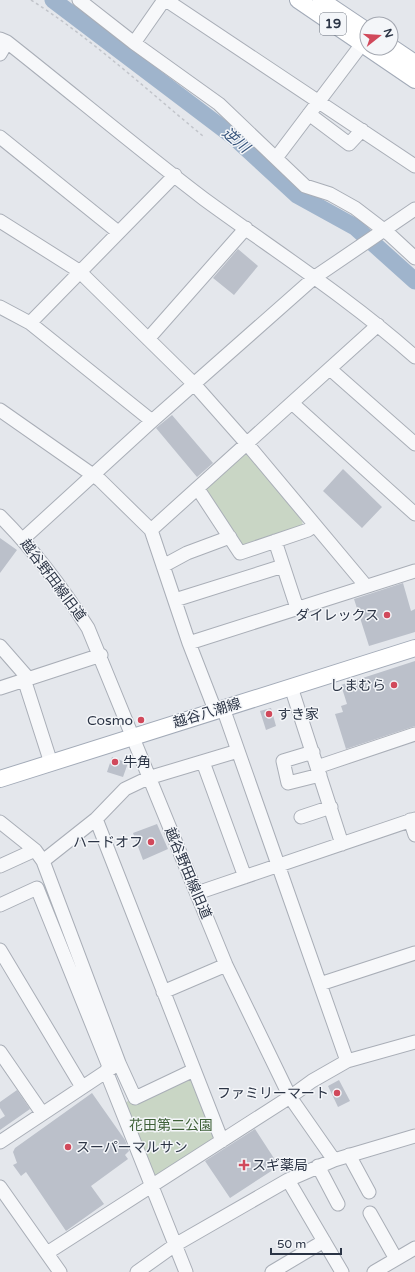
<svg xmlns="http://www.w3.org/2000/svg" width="415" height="1272" viewBox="0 0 415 1272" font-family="'Varela Round','Noto Sans JP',sans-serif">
  <rect width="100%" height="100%" fill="#e4e7ec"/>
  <path fill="#c9d6c5" d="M241 455H247L253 459 302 521 303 526 245 546 242 545 206 492V488Z
    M194 1070 222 1141 152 1186 120 1105Z"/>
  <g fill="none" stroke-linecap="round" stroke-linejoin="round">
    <path stroke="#9fb4cc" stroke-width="17" d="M53 0 234 137 297 195 355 227 415 281"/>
  </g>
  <path fill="#bbc0ca" d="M238 249 258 266 234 295 213 278Z
    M172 415 213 463 197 477 156 428Z
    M343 469 382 507 362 528 323 491Z
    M0 538 17 550 0 573Z
    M403 583 411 611 415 609V632L369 646 354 599Z
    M415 661V726L346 749 335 714 343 712 341 706 347 704 341 685Z
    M271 708 276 726 266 730 260 711Z
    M112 757 128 763 123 777 107 772Z
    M157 824 168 849 143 860 133 833Z
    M339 1080 350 1101 338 1107 328 1086Z
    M17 1090 30 1109 0 1130V1119L5 1116 0 1108V1102Z
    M92 1093 125 1140 129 1151 125 1155 128 1159 91 1186 104 1204 66 1231 26 1172 21 1176 13 1165 17 1163 13 1152 15 1148Z
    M255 1129 279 1166 230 1198 205 1161Z"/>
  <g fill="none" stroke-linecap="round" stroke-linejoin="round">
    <defs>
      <path id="minor" d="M79 0 134 43 219 104 305 186 330 194 355 208 389 234 415 258
        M166 0 415 166
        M0 39 7 42C73 94 137 148 204 199 275 251 349 298 415 357
        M134 43 164 0
        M0 54 7 42
        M309 114 349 144 362 130
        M0 137 118 232
        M276 158 362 44
        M0 221 79 271 194 384 248 445 366 586
        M0 307 30 323 152 421
        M30 323 175 175
        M148 339 246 228
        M330 369 415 444
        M292 403 415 514
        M0 410 100 480 151 530 189 643 215 710
        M198 489 240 553 308 530 315 525
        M0 516C34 550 62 587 88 628L226 965 290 1097 334 1160
        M151 530 378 325
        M23 539 152 421 315 277 415 209
        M275 541 297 608
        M163 566 187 553 230 537
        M175 600 283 566
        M189 643 415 571
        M0 646 28 678
        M24 679 51 763
        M291 687 342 844
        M0 688 101 655
        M223 708 347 1061
        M313 752 283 761 288 783 320 775
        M203 762 245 877
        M317 767 415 734
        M301 817 331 807
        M96 819 222 1141
        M410 820 415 835
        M0 822 35 850 43 861 119 1063 0 1142
        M43 861 96 819 125 789 148 778 238 751
        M0 866 35 850
        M197 893 415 819
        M0 905 37 888 110 1069
        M0 950 82 1087
        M320 984 415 953
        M163 992 226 965
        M0 1052 42 1113
        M119 1063 135 1098 194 1070
        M106 1071 186 1272
        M349 1155 369 1192
        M318 1166 338 1204
        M288 1180 342 1272
        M0 1187 60 1272
        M370 1213 396 1259
        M47 1253 290 1097 312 1081 347 1061 415 1042
        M137 1272 175 1245 288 1180 334 1160 415 1136
        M272 1272 324 1241
        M374 1272 415 1248"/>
      <path id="major" d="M298 0 367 47
        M321 0 367 31
        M391 47 415 63
        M368 48 415 80
        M0 779 415 648"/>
    </defs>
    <use href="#minor" stroke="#a9aeb7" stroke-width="15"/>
    <use href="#major" stroke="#a3abb8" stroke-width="18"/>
    <path stroke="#c2c5cb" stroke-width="1.5" stroke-dasharray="3 3" stroke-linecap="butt" d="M31 0C92 39 147 90 203 136"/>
    <use href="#minor" stroke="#f7f8fa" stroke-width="13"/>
    <use href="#major" stroke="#fff" stroke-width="16"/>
  </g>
  <g fill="#d1495b" stroke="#f4f6f9" stroke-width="1.5">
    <circle cx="387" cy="615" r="4"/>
    <circle cx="394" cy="685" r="4"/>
    <circle cx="269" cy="714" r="4"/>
    <circle cx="141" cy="720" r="4"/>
    <circle cx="115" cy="762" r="4"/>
    <circle cx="151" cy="842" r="4"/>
    <circle cx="337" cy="1093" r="4"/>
    <circle cx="68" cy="1147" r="4"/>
    <path d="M242 1159h4v4h4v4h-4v4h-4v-4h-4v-4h4z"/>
  </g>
  <g text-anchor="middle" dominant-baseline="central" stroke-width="3" stroke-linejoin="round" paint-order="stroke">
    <rect fill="#f4f6f9" stroke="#676e7b" stroke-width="1" x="320" y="13" width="26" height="22" rx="3"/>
    <g font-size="13" font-weight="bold" fill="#2b3445">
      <text x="333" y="24">19</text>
    </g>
    <g font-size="14" fill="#2b3445" stroke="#f4f6f9">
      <text transform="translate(53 580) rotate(53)">越谷野田線旧道</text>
      <text transform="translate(207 713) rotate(-17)">越谷八潮線</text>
      <text transform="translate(188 873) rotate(67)">越谷野田線旧道</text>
    </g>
    <g font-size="14" fill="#2b3445" stroke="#f4f6f9" text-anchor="end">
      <text x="379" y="615">ダイレックス</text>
      <text x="386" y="685">しまむら</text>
      <text x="277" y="714" text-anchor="start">すき家</text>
      <text x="133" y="720">Cosmo</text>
      <text x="123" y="762" text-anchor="start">牛角</text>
      <text x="143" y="842">ハードオフ</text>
      <text x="329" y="1093">ファミリーマート</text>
      <text x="76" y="1147" text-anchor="start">スーパーマルサン</text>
      <text x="252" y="1165" text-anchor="start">スギ薬局</text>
    </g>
    <g font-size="14" fill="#3f6138" stroke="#f4f6f9">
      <text x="171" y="1125">花田第二公園</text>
    </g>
    <g font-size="15" font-style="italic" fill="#34527a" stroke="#f4f6f9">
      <text transform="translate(236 140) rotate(40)">逆川</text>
    </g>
  </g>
  <g transform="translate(379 36) rotate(73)"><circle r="19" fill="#f4f6f9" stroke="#a4a8b1"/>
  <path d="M0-3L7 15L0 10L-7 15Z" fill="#d1495b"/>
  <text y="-6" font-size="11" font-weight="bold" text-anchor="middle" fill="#2b3445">N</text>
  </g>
  <path d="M271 1248v6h70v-6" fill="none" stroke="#2b3445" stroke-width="2"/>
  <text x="277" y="1248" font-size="12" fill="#2b3445" stroke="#f4f6f9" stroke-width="3" paint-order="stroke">50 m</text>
</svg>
